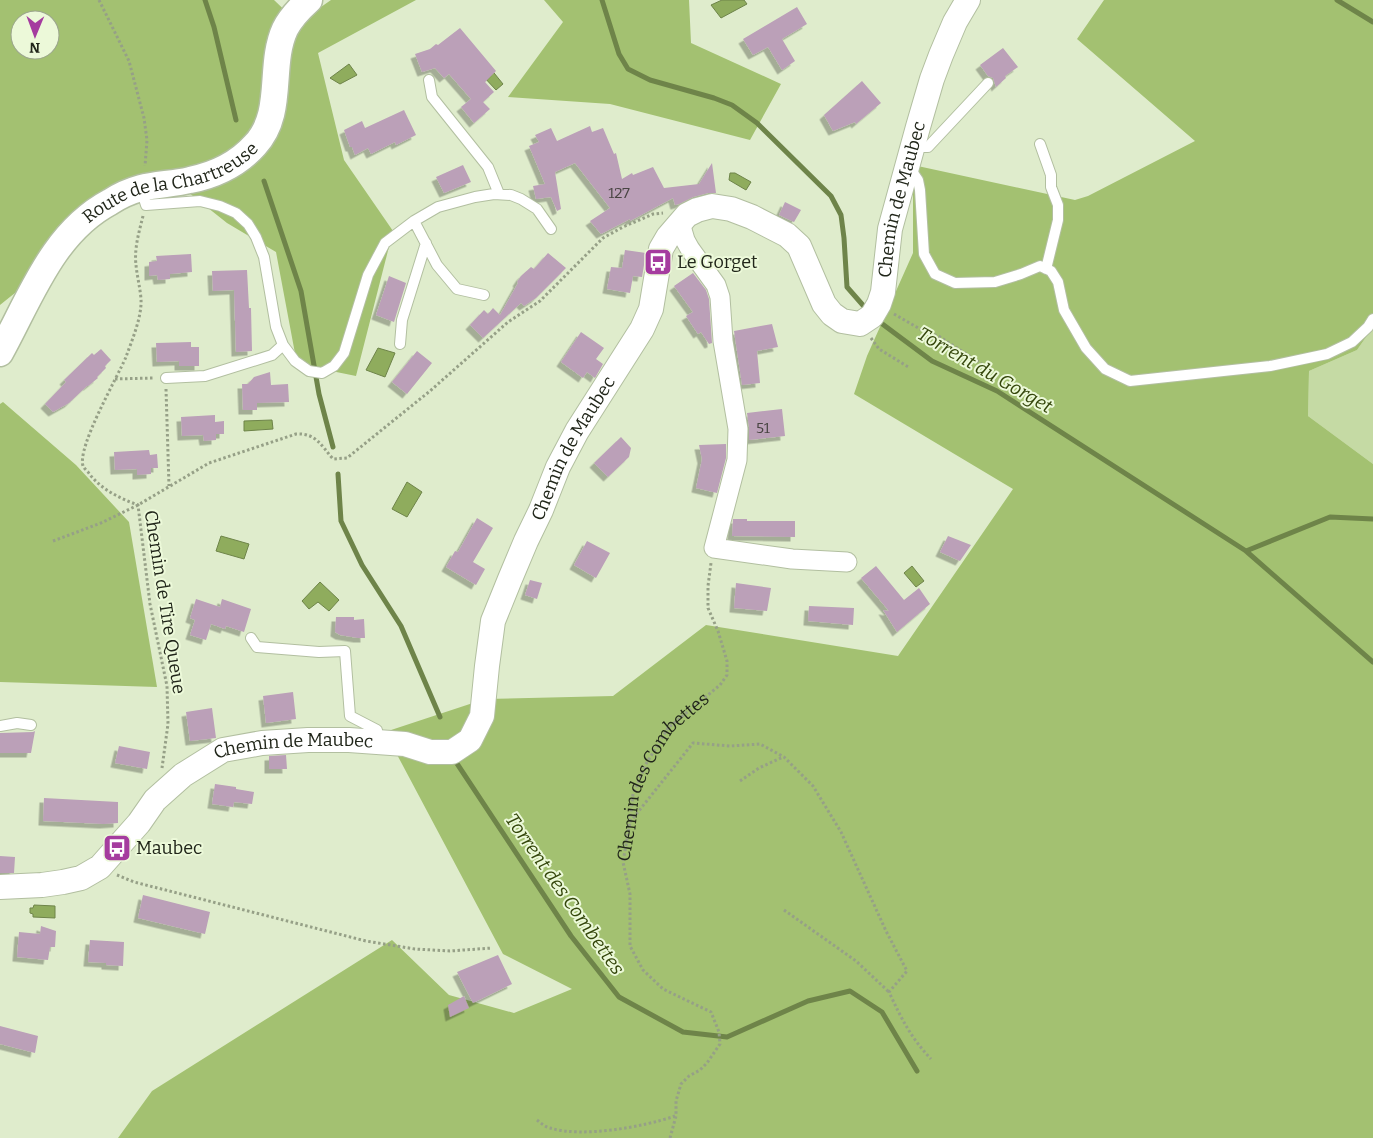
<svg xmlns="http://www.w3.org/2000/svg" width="1373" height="1138" viewBox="0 0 1373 1138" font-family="Bitter,serif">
  <defs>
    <filter id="shadow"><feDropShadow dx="-4.5" dy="4.5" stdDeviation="0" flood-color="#0004"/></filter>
  </defs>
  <rect width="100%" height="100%" fill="#dfeccc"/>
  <path fill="#c5daa4" d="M1373 327V464L1308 416 1309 371 1357 350Z"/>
  <path fill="#a3c171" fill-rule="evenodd" d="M0 0H274L298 23 331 0H416L318 53 344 160 393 231 356 376 297 364 276 252 227 223 164 173 0 305ZM20 20H50V50H20Z
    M544 0H689L691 43 781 84 750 140 610 104 508 97 563 22Z
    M1104 0H1373V327L1357 350 1309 371 1308 416 1373 464V1138H118L152 1091 392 940 449 995 514 1013 572 989 503 954 385 732 485 699 613 696 706 625 898 656 1013 489 854 394 867 356 913 253V165L1075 200 1088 196 1195 141 1077 39Z
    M3 402 76 465 129 522 157 687 0 682V404Z"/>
  <path fill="#8fac5d" stroke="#6e8449" d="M722 0H744L747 4 721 18 711 5Z
    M349 64 357 75 340 84 330 78Z
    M490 68 503 84 496 90 482 75Z
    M730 173H735L751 182 746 190 729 180Z
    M378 348 395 353 385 377 366 370Z
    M272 420 273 429 244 431V421Z
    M407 482 422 492 407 517 392 509Z
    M221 536 249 544 244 559 216 551Z
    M912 566 924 581 916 587 904 573Z
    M320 582 339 600 329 611 318 602 309 609 302 601Z
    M34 905 55 906V918L33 917V914L30 913V908H33Z"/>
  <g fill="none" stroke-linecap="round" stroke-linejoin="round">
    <path stroke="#6e8449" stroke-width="5" d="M205 0 214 27 236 120
      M602 0 619 54 628 69 650 80 714 98 732 105 757 123 831 196 841 215 844 238 847 287 868 311
      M1337 0 1373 22
      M264 181 301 291 319 394 333 447
      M877 320 932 361 997 391 1246 551 1373 662
      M338 474 341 521 362 565 401 626 440 717
      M1246 551 1330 517 1373 519
      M456 762 571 936 619 997 683 1032 727 1037 808 1001 850 991 882 1012 917 1071"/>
  </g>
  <path fill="#bba0b8" filter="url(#shadow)" d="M797 7 807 24 782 39 795 61 782 70 768 47 753 55 743 39Z
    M460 28 496 71 485 82 494 92 483 102 490 109 474 123 461 107 471 99 449 74 444 78 435 68 422 72 415 54 430 49 436 44 438 45Z
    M1003 48 1018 67 1005 76 1006 78 996 87 993 78 988 76 980 65Z
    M862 81 881 103 856 124 855 122 833 131 824 115Z
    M404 110 416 135 396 145 395 142 371 154 368 148 355 155 352 147H350L344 130 362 121 365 128Z
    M590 126 592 132 603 128 614 154 616 153 622 179 632 173 633 175 653 167 664 188 699 184 712 163 716 193H708L693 197 679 204 675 205 673 198 630 221V219L601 234 590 221 610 208 575 163 555 172 561 209 557 211 551 197 536 199 533 186 545 184 529 146 539 142 535 135 551 128 557 141Z
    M463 165 471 182 444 193 436 177Z
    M785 202 801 210 794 222 779 215Z
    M625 250 646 253 642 277 633 276 630 293 607 289 611 267 622 268Z
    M548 253 566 268 536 298 524 306 521 303 483 338 470 325 484 310 488 314 493 308 500 315 518 283 517 282 521 276 531 267 534 269Z
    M191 254 192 272 170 274V279L158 280 157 275 149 276V262L157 261 156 256Z
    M247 270 249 308H251L252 351 236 352 234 290 213 291 212 271Z
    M693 273 706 290 709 299 712 343 709 344 701 332 698 334 686 316 693 312 674 286Z
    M389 276 406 283 394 322 376 315Z
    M772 324 778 347 757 351 760 383 742 385 734 331Z
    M581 332 604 348 596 359 603 364 595 378 587 372 583 378 561 362Z
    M191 342V347H199V366H179V361L157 362 156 343Z
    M101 349 111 360 105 366 106 368 97 377 98 378 88 386H87L69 403 53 412 45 404 66 382 64 380 92 353 94 355Z
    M417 351 432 363 407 394 392 382Z
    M270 372 271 385 288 384 289 402 257 403V410H243L242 384H248L254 377Z
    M782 409 785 436 749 440V427L747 413Z
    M215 415V422L224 421V434H216V440L204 441 203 435 182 436 181 417Z
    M621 437 631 448 629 457 608 477 594 463Z
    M726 444V458L717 493 696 488 702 459 699 445Z
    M149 450 150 455 157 454 158 468H151V474L137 475V469L115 470 114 452Z
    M477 518 493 528 473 562 485 569 476 585 446 567 455 551 458 552Z
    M733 519H747V521H795V537L732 536Z
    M948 536 971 545 960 561 940 552Z
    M587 541 610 553 596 578 574 565Z
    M876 566 904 600 919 588 930 604 897 632 883 610 889 611 861 578Z
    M530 580 542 583 537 599 525 595Z
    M736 583 771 588 767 611 734 608Z
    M196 599 220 607 222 599 251 609 244 632 226 626 225 629 211 624 206 640 190 635 195 620 190 618Z
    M809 606 854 608 853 625 808 621Z
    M336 617H354V620L364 619 365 638H358L340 635 335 632Z
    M293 692 296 719 266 723 263 696Z
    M212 708 216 738 190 741 186 712Z
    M33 732 35 731 31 753H0V733Z
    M119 746 150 752 147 769 115 763Z
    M286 755 287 769H269V756Z
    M215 784 236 787V789L254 792 252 804 234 802 233 807 212 804Z
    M44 798 118 802V823L104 824 43 821Z
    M0 856 15 857 14 873H0Z
    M143 895 210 912 205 934 138 918Z
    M41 926 56 931 55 947H50L48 960 17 957 19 932 40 934Z
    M90 940 124 942 123 966 106 965V963L88 962Z
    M498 955 512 984 473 1003 457 972Z
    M464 996 469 1008 450 1017 448 1005Z
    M0 1026 38 1036 35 1053 0 1044Z"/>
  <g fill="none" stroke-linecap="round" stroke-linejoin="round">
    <defs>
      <path id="service" d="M429 80 432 97 488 167 499 194
        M913 142 922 147H928L988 83
        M1040 144 1051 175V187L1058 205V220L1046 269
        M909 167 918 180 920 190 924 254 935 274 955 283 995 282 1021 274 1040 266 1051 271 1058 282 1064 310 1086 348 1105 369 1130 381 1270 366 1327 354 1352 342 1368 327 1373 319
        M141 189 146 205 200 201 220 206 236 213 248 224 256 237 264 257 276 327 283 345 295 361 309 371 322 373 334 366 344 353 368 275 385 243 414 221 438 207 475 197 494 194 511 195 521 199 537 209 551 229
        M414 221 437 265 457 289 484 295
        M400 344 402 320 426 243
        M166 378 205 376 272 355 283 345
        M251 638 257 647 319 652 345 651 350 716 377 730 378 741
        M0 726 17 723 31 725"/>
      <path id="minor" d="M680 223 685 240 690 249 716 285 720 297 723 341 738 429 737 460 714 548 792 559 847 562"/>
      <g id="tertiary">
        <path id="s2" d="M0 887 42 885 63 882 81 878 100 867 139 823 155 800 183 775 223 750 262 743 308 740H349L405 744 430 752H452L470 740 482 716 487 666 493 621 510 579 526 541 541 510 558 467 577 431 642 329 651 309 661 249 668 237 687 215 697 210 712 206 731 209 752 217 787 235 799 246 824 304 832 314 842 321 860 324 872 316 879 304 883 292 890 229 918 127 932 79 941 55 955 22 968 0"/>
      </g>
      <g id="secondary">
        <path id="s3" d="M0 353C30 299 52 233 110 202 119 196 130 191 141 188 157 184 174 184 190 180 215 175 238 164 255 145 285 113 268 66 285 29 291 17 299 9 309 0"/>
      </g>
    </defs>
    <use href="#service" stroke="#b2bfa0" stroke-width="12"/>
    <use href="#minor" stroke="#b2bfa0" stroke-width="21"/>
    <use href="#tertiary" stroke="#b2bfa0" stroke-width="26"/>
    <use href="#secondary" stroke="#b2bfa0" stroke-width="29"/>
    <g stroke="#96a087" stroke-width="3" stroke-dasharray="2.5 2.5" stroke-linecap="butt">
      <path d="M99 0 129 61 144 118 147 140 145 166"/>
      <path d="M143 216C139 232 134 249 136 265 137 276 140 287 141 299 142 317 132 340 126 357 117 378 77 447 83 466 84 468 86 470 88 472 100 489 119 498 138 505L150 604 167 686 168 724 162 768"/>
      <path d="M894 314 920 329 940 337 991 370"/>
      <path d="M871 338 879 349 910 368"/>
      <path d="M115 379 153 378"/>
      <path d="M166 389 169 486"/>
      <path d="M53 541 101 523 138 505 209 463 296 434C316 433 321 445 333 459L347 458 430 391 508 322 540 301 603 238 623 227 653 214 663 213"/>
      <path d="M740 781 759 768 783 757"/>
      <path d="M630 822 693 743 730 746 760 744 784 757 813 786 841 832 886 931 907 971 889 992C901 1018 911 1038 931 1059"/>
      <path d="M117 875 134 882 366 941 415 949 450 951 492 948"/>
      <path d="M784 910 856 961 889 992"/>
      <path d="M537 1120C541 1123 545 1127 550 1128 582 1138 643 1127 675 1116"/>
      <path id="s1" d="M670 1138 676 1116V1101L681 1084 689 1076 700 1070 707 1063 720 1044 719 1032 711 1012 663 989 643 970 630 946V894L623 862 630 822 633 794 646 764 668 728 720 685 727 675V661L718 631 708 608V586L711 563"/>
    </g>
    <use href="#service" stroke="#fff" stroke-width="10"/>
    <use href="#minor" stroke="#fff" stroke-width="19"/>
    <use href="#tertiary" stroke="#fff" stroke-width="24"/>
    <use href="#secondary" stroke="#fff" stroke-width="26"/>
  </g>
  <defs>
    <symbol id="bus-square" viewBox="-11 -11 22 22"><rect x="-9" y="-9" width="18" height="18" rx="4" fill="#a53c9f" stroke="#ecf9d9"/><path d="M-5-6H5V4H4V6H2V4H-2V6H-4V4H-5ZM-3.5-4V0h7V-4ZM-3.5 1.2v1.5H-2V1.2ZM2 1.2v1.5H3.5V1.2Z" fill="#fff"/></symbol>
  </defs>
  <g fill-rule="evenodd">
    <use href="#bus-square" x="642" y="246" width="32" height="32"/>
    <use href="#bus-square" x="101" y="832" width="32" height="32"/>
  </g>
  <g text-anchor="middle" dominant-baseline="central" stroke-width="4" stroke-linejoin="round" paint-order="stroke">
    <g font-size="15" fill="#484442">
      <text x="619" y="193">127</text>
      <text x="763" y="428">51</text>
    </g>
    <g font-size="18" fill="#21261a" stroke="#ecf9d9">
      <text stroke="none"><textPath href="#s3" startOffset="254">Route de la Chartreuse</textPath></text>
      <text stroke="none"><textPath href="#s2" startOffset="1471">Chemin de Maubec</textPath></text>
      <text stroke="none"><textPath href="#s2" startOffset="841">Chemin de Maubec</textPath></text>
      <text transform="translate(165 602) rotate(81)">Chemin de Tire Queue</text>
      <text stroke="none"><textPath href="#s2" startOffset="346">Chemin de Maubec</textPath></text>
      <text stroke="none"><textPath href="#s1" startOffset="436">Chemin des Combettes</textPath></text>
    </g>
    <g font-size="18" fill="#21261a" stroke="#ecf9d9" text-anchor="start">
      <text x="677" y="262">Le Gorget</text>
      <text x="136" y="848">Maubec</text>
    </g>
    <g font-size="19" font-style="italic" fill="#34460b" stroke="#ecf9d9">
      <text transform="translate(985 370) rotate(30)">Torrent du Gorget</text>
      <text transform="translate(565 894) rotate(55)">Torrent des Combettes</text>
    </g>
  </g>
  <g transform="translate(35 35) rotate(181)"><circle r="24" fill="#ecf9d9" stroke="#9ba58d"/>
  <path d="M0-4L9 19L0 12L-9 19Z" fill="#a53c9f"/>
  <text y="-8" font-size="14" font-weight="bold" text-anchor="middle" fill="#21261a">N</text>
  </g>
</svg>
